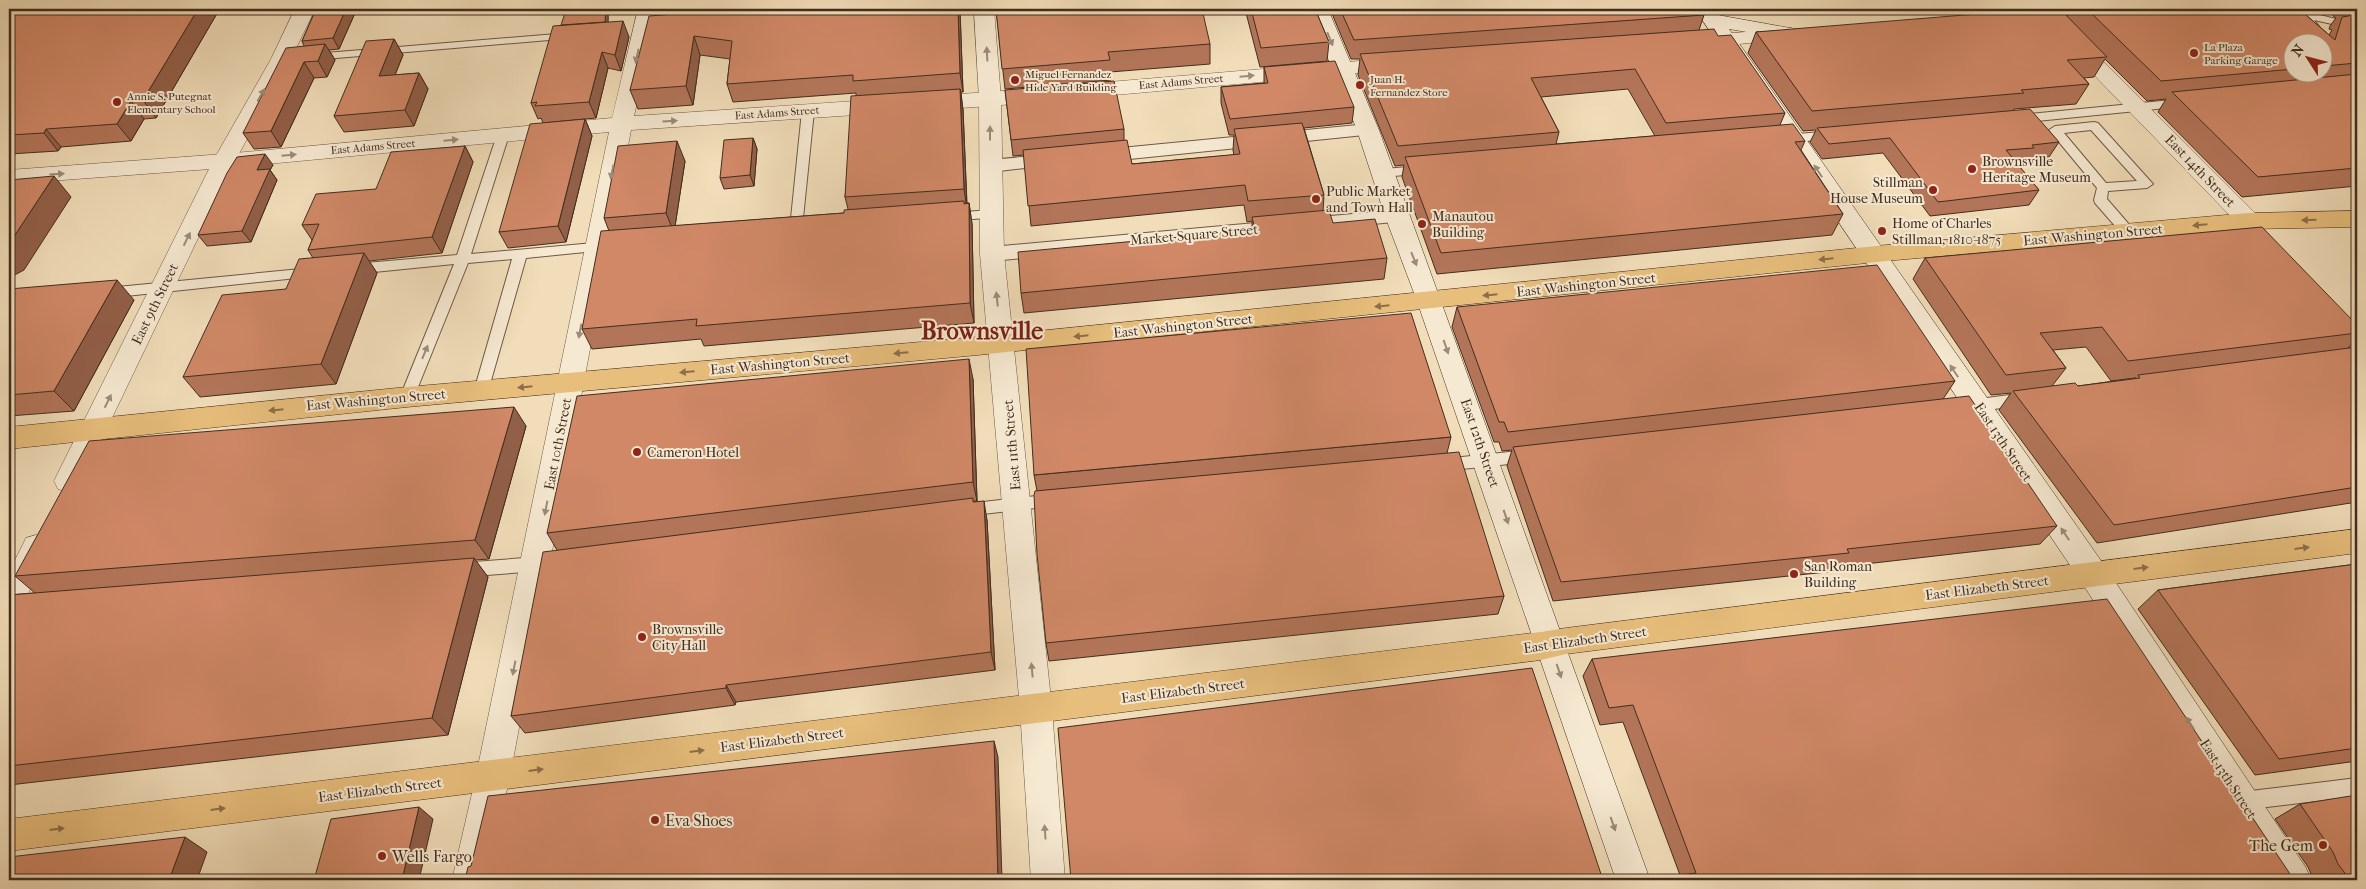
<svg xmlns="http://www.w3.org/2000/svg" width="2366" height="889" viewBox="0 0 2366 889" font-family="'IM FELL French Canon',serif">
  <rect width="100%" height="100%" fill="#f1ddb9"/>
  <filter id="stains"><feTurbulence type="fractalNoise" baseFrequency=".004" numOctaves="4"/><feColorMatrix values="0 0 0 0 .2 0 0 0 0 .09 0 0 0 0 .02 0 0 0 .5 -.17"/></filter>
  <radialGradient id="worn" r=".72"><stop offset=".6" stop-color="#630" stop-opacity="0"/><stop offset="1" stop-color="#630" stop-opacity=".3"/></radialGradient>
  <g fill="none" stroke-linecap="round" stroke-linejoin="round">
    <defs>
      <path id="service" d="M2295 9H2305L2308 12 2336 19 2338 21 2332 24 2314 20 2322 30 2316 33 2312 32Z
        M569 33 575 36 573 38 313 60 307 57 313 54Z
        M2182 99 2188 103 2186 106 2018 123 2012 119 2018 115Z
        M808 107 814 111 802 228 796 232 790 228 802 111Z
        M2094 122 2098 123 2153 184 2147 188 2108 191 2107 199 2133 229 2135 232 2133 235H2123L2095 203 2094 200 2097 188 2049 130 2055 126ZM2091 130 2137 181 2106 183 2064 133Z
        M503 131 509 135 471 254 605 242 612 246 605 250 526 258 488 391 486 395H476L474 391 512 259 468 263 414 397 412 401H402L400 397 454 264 354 274 347 269 354 264 457 255 497 135Z
        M1833 131 1839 135 1837 138 1786 143 1780 139 1786 135Z
        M1422 166 1426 167 1428 170 1426 173 1383 177 1377 173 1383 169Z
        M991 210 996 211 997 214 996 217 951 221 945 217 951 213Z
        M311 268 316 270 318 273 316 276 107 298 100 293 107 288Z
        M2024 393 2029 395 2031 399 2029 403 2024 405 1972 412 1967 410 1965 406 1967 402 1972 400Z
        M1529 450 1534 452 1537 456 1534 460 1529 462 1443 471 1438 469 1435 465 1438 461 1443 459Z
        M1054 494 1059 496 1062 500 1059 504 1054 506 965 516 959 514 957 510 959 506 965 504Z
        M538 557 544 559 546 564 544 569 538 571 461 577 455 575 453 570 455 565 461 563Z
        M2357 778V796L2242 810 2236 807 2233 801 2236 795 2242 792Z"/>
      <path id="pedestrian" d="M1368 124 1374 126 1377 130 1374 134 1100 162 1093 160 1091 156 1093 152 1100 150Z
        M1054 154 1061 156 1063 160 1061 164 990 172 983 170 981 166 983 162 990 160Z
        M1397 210 1404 211 1407 216 1404 221 992 261 985 259 982 254 985 249 992 247Z"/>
      <path id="minor" d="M295 9H315L291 59 235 161 78 489 68 492 58 489 54 481 213 161 271 59Z
        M974 9H994L1001 99 1004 254 1052 709 1065 880H1031L1020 709 980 254 979 99Z
        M2073 36 2080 38 2257 215 2261 221 2257 227 2249 229 2241 227 2066 46 2063 42 2066 38Z
        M36 535 46 538 51 547 20 610 9 614V572L26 538Z"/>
      <path id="tertiary" d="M638 9H658L634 116 990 92 1395 58 1402 60 1406 64 1402 68 1395 70 990 106 631 130 510 776 486 880H452L476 776 609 132 224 168 9 184V170L224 154 612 118Z
        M1791 28 1798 30 1801 34 1798 38 1700 48 1693 46 1690 42 1693 38 1700 36Z"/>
      <path id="secondary" d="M1308 9H1328L1379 130 1650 880H1616L1417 301 1385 216 1357 130Z
        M1695 9H1715L1719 15 1723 16 1801 30 1804 34 1801 38 1794 40 1729 29 2104 565 2306 868 2311 880H2274L2082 583Z"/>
      <path id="primary" d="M2357 211V227L2249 229 1896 260 978 355 407 407 9 449V427L407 387 978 337 1896 244 2249 213Z
        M2357 529V553L1566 654 1541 660 9 851V819L1541 632 1566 628Z"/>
    </defs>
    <use href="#service" stroke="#6e5946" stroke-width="2"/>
    <use href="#pedestrian" stroke="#6e5946" stroke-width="2"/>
    <use href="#minor" stroke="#6e5946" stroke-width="1"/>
    <use href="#tertiary" stroke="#6e5946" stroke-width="1"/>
    <use href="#secondary" stroke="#422d1f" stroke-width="1"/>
    <use href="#primary" stroke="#422d1f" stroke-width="1"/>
    <use href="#service" fill="#f6e9d2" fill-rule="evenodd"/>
    <use href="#pedestrian" fill="#f6e9d2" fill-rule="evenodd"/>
    <use href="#minor" fill="#f6e9d2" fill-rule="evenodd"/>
    <use href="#tertiary" fill="#f6e9d2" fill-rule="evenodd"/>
    <use href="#secondary" fill="#f6e9d2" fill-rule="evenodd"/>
    <use href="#primary" fill="#e8be7c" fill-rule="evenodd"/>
  </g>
  <path fill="#b37559" stroke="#422d1f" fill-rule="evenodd" d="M9 9 219 10 156 118 144 119 131 141 61 147 58 151 9 154Z
    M316 9H467L466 14 355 13 339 49 329 50 335 60 327 77 314 78 281 147 254 149 243 133 304 46 302 41Z
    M594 9H607L608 13V22L629 37 621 71 608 68 596 118 543 123 541 118 538 119 531 103 561 25Z
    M655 9H960L963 92H961L963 110 967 203H969L972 224 974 323 704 346 701 339 592 349 582 329 609 231 604 218 685 161 675 226 844 213 848 209 845 197 856 96V93L733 102 727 84 730 59 700 55 693 105 638 109 630 90 657 15Z
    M996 9 1210 44V64L1110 72 1111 80 1005 89Z
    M1245 9H1315L1329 42 1327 61 1260 67Z
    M1330 9H1700L1704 15 1699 30 1718 36 1785 113 1780 125 1805 141 1801 150 1843 214 1832 235 1437 274 1402 177 1404 165 1395 166 1358 75 1360 59H1351ZM1628 89 1655 136 1556 144 1559 132 1541 97Z
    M2072 9H2299L2329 35 2332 30 2329 29 2330 26 2336 18 2333 16 2336 9H2357V186L2242 197 2158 112 2166 99 2147 101 2105 59 2094 77 2084 78 2089 84 2076 104 2014 109 2013 111 2059 142 2049 157 2027 159 2025 162 2016 163 2039 190 2029 205 1930 216 1883 153 1822 159 1810 142 1816 130 1803 131 1748 53 1756 32 2067 16ZM2294 42H2324V72H2294Z
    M394 39 403 55 395 75 419 73 428 89 414 126 344 132 334 116Z
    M1264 67 1354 107 1352 123 1304 128 1324 195 1323 211 1333 223 1387 258 1384 279 1024 313 1021 293 1252 230V221L1247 222 1244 205 1031 226 1024 155 1013 156 1005 90 1124 129V140L1132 164 1234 155 1233 150 1234 135H1229L1221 103V87L1264 83Z
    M585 119 592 136 566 242 508 248 499 232Z
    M753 138 757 149 754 186 724 189 720 178Z
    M465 146 473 162 442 253 369 261 377 273 336 384 200 397 183 377 286 289 313 258 308 250 312 240 302 225Z
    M273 165 270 170 277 180 251 242 207 246 198 235Z
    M1925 258 2357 325V339L2348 348 2357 347V502L2097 543 1999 410 2011 393 1991 395 1913 279ZM2086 347 2111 381 2136 378 2078 386H2052L2066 368 2053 350Z
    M9 289 134 300 74 411 9 416Z
    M1457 307 1955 381 1943 399 2057 526 2040 544 1839 567 1836 571 1553 601 1507 466 1512 450 1502 451 1499 442H1494L1452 327Z
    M973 379 977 501H974L987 520 995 670 736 702 735 705 525 733 511 716 557 550 547 533Z
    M526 426 489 559 475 560 488 577 448 735 9 785V595L35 593 15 576Z
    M1451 437 1447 453 1504 596 1498 614 1049 661 1046 643 1037 491 1034 475Z
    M2357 564V761L2255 775 2138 609 2158 590Z
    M1592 659 2294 880H1672L1675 876 1680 875 1623 722 1600 725 1583 676Z
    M2300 804 2357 880H2314L2308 867 2275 819Z"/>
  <path fill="#925f48" stroke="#422d1f" d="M198 9H218L219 10 156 118 143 100Z
    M346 9H353L355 13 339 49 333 38Z
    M463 9H467L466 14Z
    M606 9 608 13V28L605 22Z
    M958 9H960V12L963 92 960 73Z
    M623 21 629 37 621 71 615 55Z
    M694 36 700 55 693 105 686 86Z
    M394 39 403 55 388 92 379 76Z
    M325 44 335 60 327 77 318 61Z
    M602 52 608 68 596 118 589 102Z
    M304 62 314 78 281 147 271 131Z
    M419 73 428 89 414 126 405 110Z
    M960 89 963 110 967 210 964 189Z
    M131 101 144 119 131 141 117 124Z
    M585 119 592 136 566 242 558 226Z
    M46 129 61 147 58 151 44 133Z
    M753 138 757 149 754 186 750 175Z
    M677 141 685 161 674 233 666 213Z
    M465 146 473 162 442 253 432 237Z
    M265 154 273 165 270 170 277 180 251 242 242 231 257 170Z
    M54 176 71 197 24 270 9 278V244Z
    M969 203 972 224 974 323 970 303Z
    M364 253 377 273 336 384 321 364Z
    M117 280 134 300 74 411 54 391Z
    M969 359 973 379 977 501 973 482Z
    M514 407 526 426 489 559 475 540Z
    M984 501 987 520 995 670 991 652Z
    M474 558 488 577 448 735 432 718Z
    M726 685 736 702 735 705 726 688Z
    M994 741 998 757 1002 880H998Z
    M419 807 433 819 419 880H402Z
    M185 837 207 852 197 880H169Z"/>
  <path fill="#d08867" stroke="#422d1f" d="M9 9H198L143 100 131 101 117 124 46 129 44 133 9 135Z
    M316 9H346L333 38 302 41Z
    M594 9H606L605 22 561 25 565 13Z
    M737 9H958L960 73 853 81V75L727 84 732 41 694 36 686 86 630 90 649 16Z
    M996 9H1202L1210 44 1108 52 1110 60 1002 69Z
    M1251 9H1315L1329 42 1261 48Z
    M1340 9H1700L1704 15 1354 40Z
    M2038 9H2060L2107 57 2067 60 2089 84 2021 90 2024 93 1812 111 1756 32Z
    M2087 9H2299L2335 40 2342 17 2349 16V11L2345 9H2357V63L2324 66V42H2294V69L2161 81Z
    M623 21 615 55 602 52 589 102 535 106 537 102 531 103 553 26Z
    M1714 29 1718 36 1731 35 1785 113 1666 123 1635 69 1531 78 1559 132 1398 146 1360 54Z
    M394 39 379 76 419 73 405 110 334 116 366 41Z
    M325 44 318 61 304 62 271 131 243 133 286 48Z
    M1335 61 1354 107 1230 119 1221 87 1268 83 1264 67Z
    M2357 74V168L2258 177 2172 92Z
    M1114 81 1124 129 1011 140 1005 90Z
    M960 89 964 189 845 197 851 96Z
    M2030 109 2059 142 2032 145 2034 148 2006 150 2039 190 1938 202 1890 138 1829 144 1817 128Z
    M585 119 558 226 499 232 530 124Z
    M1302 123 1324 195 1248 201 1245 185 1028 206 1023 150 1127 140 1132 164 1240 154 1234 129Z
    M1793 124 1805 141 1795 142 1843 214 1441 253 1405 157Z
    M753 138 750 175 720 178 724 140Z
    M677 141 666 213 604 218 618 146Z
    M465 146 432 237 308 250 319 224 302 225 316 194 376 189 391 152Z
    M265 154 257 170 270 169 242 231 198 235 227 173 237 157Z
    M54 176 9 244V180Z
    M964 201V204L969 203 970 303 696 326 697 319 582 329 601 231 844 213V210Z
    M1329 210 1333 223 1375 219 1387 258 1021 293 1018 252 1255 230 1252 217Z
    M2262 227 2357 325V333L2128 361 2102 327 2040 333 2066 368 2006 375 1925 258Z
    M364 253 321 364 183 377 222 295 286 289 299 259Z
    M1877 265 1955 381 1508 432 1504 422H1499L1457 307Z
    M117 280 54 391 9 395V289Z
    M1411 313 1451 437 1034 475 1026 349Z
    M2357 347V487L2114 525 2013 391 2075 383 2078 386 2140 378 2138 375Z
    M969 359 973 482 547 533 577 396Z
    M1969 396 2057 526 1847 549 1849 553 1561 582 1513 447Z
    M514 407 475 540 15 576 89 441Z
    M1459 452 1504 596 1046 643 1037 554 1034 495 1035 491Z
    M973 498V502L984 501 991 652 726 685V688L511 716 543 552Z
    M474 558 432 718 9 766V595Z
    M2357 564V748L2279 759 2158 590Z
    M2107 599 2294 880H1677L1675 876 1696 873 1633 705 1609 708 1592 659Z
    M1532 668 1603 880H1071L1058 728Z
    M994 741 998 880H465L468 867 471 866 488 796Z
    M2357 795V880H2350L2338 864 2333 852 2300 804Z
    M419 807 402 880H314L331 819Z
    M185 837 169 880H9V857Z"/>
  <defs><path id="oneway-solid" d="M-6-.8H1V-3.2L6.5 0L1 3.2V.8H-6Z" transform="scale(1.25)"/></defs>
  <g fill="#9c8b78">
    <use href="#oneway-solid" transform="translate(1330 39) rotate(68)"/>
    <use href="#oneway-solid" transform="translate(987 54) rotate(-93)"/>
    <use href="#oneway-solid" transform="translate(637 56) rotate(103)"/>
    <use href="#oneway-solid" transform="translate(1247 76) rotate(-5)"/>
    <use href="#oneway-solid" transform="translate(261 95) rotate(-61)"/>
    <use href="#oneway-solid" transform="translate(670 121) rotate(-4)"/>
    <use href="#oneway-solid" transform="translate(990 133) rotate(-90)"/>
    <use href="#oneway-solid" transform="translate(451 140) rotate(-5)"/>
    <use href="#oneway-solid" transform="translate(289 155) rotate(-5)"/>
    <use href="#oneway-solid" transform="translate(1818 171) rotate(-124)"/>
    <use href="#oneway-solid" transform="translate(612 172) rotate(101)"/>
    <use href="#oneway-solid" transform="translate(57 174) rotate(-4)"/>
    <use href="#oneway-solid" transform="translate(187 239) rotate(-64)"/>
    <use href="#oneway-solid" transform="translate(1414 259) rotate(68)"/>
    <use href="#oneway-solid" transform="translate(997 299) rotate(-96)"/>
    <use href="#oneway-solid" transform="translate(580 331) rotate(101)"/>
    <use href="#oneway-solid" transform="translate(1446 347) rotate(71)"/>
    <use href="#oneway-solid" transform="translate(425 352) rotate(-68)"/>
    <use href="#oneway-solid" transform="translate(1954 371) rotate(-124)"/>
    <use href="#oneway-solid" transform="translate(108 401) rotate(-64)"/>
    <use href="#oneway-solid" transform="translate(546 508) rotate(101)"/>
    <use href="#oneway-solid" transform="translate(1506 517) rotate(71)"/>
    <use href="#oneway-solid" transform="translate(2065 534) rotate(-124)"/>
    <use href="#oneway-solid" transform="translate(514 668) rotate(101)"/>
    <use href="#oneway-solid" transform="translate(1032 670) rotate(-95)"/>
    <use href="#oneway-solid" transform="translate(1559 671) rotate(71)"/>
    <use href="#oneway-solid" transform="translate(2190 723) rotate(-123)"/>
    <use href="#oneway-solid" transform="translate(1613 824) rotate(71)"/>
    <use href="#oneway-solid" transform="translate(1045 832) rotate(-94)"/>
  </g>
  <g fill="#8d6e49">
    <use href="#oneway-solid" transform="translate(2309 220) rotate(179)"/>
    <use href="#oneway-solid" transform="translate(2200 225) rotate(175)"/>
    <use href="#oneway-solid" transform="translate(1826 259) rotate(174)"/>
    <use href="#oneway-solid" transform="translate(1490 295) rotate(174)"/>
    <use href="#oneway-solid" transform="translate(1382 306) rotate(174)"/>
    <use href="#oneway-solid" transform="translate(1081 336) rotate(174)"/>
    <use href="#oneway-solid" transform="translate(901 353) rotate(175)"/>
    <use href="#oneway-solid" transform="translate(687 372) rotate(175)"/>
    <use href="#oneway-solid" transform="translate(525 387) rotate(174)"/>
    <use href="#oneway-solid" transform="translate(276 410) rotate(174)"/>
    <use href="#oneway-solid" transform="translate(2302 548) rotate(-7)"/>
    <use href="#oneway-solid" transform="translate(2141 568) rotate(-7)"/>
    <use href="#oneway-solid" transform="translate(697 751) rotate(-7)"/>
    <use href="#oneway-solid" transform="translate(536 770) rotate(-7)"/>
    <use href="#oneway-solid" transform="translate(218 809) rotate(-7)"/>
    <use href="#oneway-solid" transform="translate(57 829) rotate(-7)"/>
  </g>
  <g fill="#8f2418" stroke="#f6e9d2" stroke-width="2">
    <circle cx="2194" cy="53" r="5"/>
    <circle cx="1015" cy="80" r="5"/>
    <circle cx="1360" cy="85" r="5"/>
    <circle cx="117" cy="102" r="5"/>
    <circle cx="1972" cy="169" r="5"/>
    <circle cx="1933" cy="190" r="5"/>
    <circle cx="1316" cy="199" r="5"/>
    <circle cx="1422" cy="224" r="5"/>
    <circle cx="1882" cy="231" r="5"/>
    <circle cx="637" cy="452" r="5"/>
    <circle cx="1794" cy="574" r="5"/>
    <circle cx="642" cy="637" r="5"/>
    <circle cx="655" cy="820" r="5"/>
    <circle cx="2323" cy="845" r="5"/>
    <circle cx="382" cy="856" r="5"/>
  </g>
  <g text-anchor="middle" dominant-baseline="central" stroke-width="4" stroke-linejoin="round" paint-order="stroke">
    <g font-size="11" fill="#422d1f" stroke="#f6e9d2" text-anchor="start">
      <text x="2204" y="47">La Plaza<tspan x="2204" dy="13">Parking Garage</tspan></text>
      <text x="1025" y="74">Miguel Fernandez<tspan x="1025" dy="13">Hide Yard Building</tspan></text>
      <text x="1370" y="79">Juan H.<tspan x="1370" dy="13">Fernandez Store</tspan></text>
      <text x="127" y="96">Annie S. Putegnat<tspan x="127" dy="13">Elementary School</tspan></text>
    </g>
    <g font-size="11" fill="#422d1f" stroke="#f6e9d2">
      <text transform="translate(1181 82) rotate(-5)">East Adams Street</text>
      <text transform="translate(777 113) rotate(-4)">East Adams Street</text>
      <text transform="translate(373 147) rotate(-5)">East Adams Street</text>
    </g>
    <g font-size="14" fill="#422d1f" stroke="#f6e9d2" text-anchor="start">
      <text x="1982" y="161">Brownsville<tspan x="1982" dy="16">Heritage Museum</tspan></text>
      <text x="1923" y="182" text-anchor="end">Stillman<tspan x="1923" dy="16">House Museum</tspan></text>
      <text x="1326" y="191">Public Market<tspan x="1326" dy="16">and Town Hall</tspan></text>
      <text x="1432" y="216">Manautou<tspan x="1432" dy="16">Building</tspan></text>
      <text x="1892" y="223">Home of Charles<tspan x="1892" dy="16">Stillman, 1810-1875</tspan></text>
      <text x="647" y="452">Cameron Hotel</text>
      <text x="1804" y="566">San Roman<tspan x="1804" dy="16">Building</tspan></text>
      <text x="652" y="629">Brownsville<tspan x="652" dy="16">City Hall</tspan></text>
    </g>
    <g font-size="14" fill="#422d1f" stroke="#f6e9d2">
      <text transform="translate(2200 171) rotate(46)">East 14th Street</text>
      <text transform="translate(1194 235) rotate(-5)">Market Square Street</text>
      <text transform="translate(2093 235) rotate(-5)">East Washington Street</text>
      <text transform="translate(1586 285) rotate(-6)">East Washington Street</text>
      <text transform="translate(155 304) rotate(-64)">East 9th Street</text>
      <text transform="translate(1183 326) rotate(-6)">East Washington Street</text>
      <text transform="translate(780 364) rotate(-5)">East Washington Street</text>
      <text transform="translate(376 400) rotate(-5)">East Washington Street</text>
      <text transform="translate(2003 442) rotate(56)">East 13th Street</text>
      <text transform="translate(1480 443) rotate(71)">East 12th Street</text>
      <text transform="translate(558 444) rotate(-79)">East 10th Street</text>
      <text transform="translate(1012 445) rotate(-95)">East 11th Street</text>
      <text transform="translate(1987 588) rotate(-7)">East Elizabeth Street</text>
      <text transform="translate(1585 640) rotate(-8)">East Elizabeth Street</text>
      <text transform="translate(1183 691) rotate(-7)">East Elizabeth Street</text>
      <text transform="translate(782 740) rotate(-7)">East Elizabeth Street</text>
      <text transform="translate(2228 779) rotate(57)">East 13th Street</text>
      <text transform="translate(380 790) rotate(-7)">East Elizabeth Street</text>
    </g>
    <g font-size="16" fill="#422d1f" stroke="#f6e9d2" text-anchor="start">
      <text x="665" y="820">Eva Shoes</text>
      <text x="2313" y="845" text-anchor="end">The Gem</text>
      <text x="392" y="856">Wells Fargo</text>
    </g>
    <g font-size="24" font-weight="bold" fill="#7a1f14" stroke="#f6e9d2">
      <text x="982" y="331">Brownsville</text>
    </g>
  </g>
  <rect width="2366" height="889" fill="none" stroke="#f1ddb9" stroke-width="30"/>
  <rect x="10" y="10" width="2346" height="869" fill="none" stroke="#422d1f" stroke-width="2.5"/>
  <rect x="15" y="15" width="2336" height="859" fill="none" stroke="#422d1f"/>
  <g transform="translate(2308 58) rotate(306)"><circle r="24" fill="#f6e9d2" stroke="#ae9e8a"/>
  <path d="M0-4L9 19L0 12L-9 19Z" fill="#8f2418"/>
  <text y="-8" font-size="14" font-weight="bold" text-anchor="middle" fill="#422d1f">N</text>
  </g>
  <rect width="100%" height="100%" filter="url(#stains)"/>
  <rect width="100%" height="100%" fill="url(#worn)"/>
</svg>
